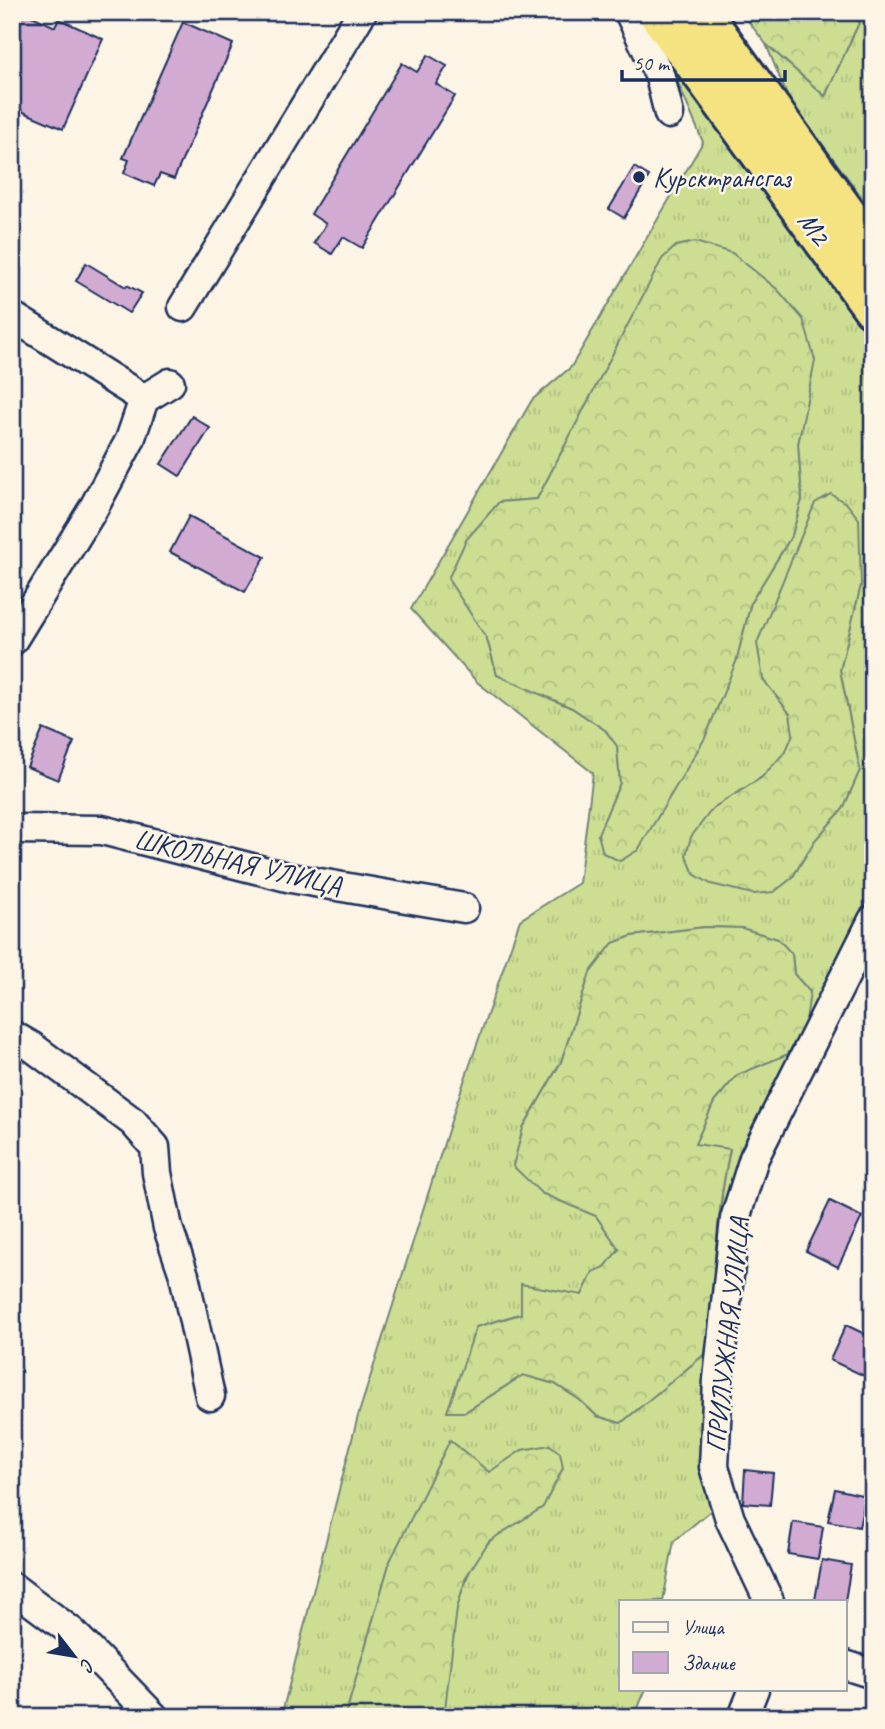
<svg xmlns="http://www.w3.org/2000/svg" width="885" height="1729" viewBox="0 0 885 1729" font-family="Caveat,sans-serif">
  <defs>
    <pattern id="grass-tufts" width="24" height="20" patternUnits="userSpaceOnUse" patternTransform="scale(1.75)"><rect width="24" height="20" fill="#cdde93"/><path d="M3 7l-1-3M5 7V3M7 7l1-3M15 17l-1-3M17 17v-4M19 17l1-3" fill="none" stroke="#afbf81"/></pattern>
    <pattern id="forest-crowns" width="20" height="18" patternUnits="userSpaceOnUse" patternTransform="scale(1.75)"><rect width="20" height="18" fill="#cdde93"/><path d="M2 6a3 3 0 1 1 6 0M12 15a3 3 0 1 1 6 0" fill="none" stroke="#afbf81"/></pattern>
  </defs>
  <rect width="100%" height="100%" fill="#fcf5e5"/>
  <filter id="ink" filterUnits="userSpaceOnUse"><feTurbulence type="fractalNoise" baseFrequency=".0143" numOctaves="2"/><feDisplacementMap in="SourceGraphic" scale="14" xChannelSelector="R" yChannelSelector="G"/><feConvolveMatrix kernelMatrix="1 2 1 2 8 2 1 2 1" color-interpolation-filters="sRGB"/></filter>
  <g filter="url(#ink)">
    <path fill="url(#grass-tufts)" stroke="#748678" stroke-width="2" fill-rule="evenodd" d="M648 12 873 304V913L750 1157 720 1503 674 1541 663 1601H621V1689H646L634 1717H444C450 1662 449 1585 489 1542 499 1531 529 1516 543 1507L522 1451 489 1473 390 1561 345 1717H281L358 1416 457 1102 520 920 579 883 593 773 477 682 411 609 532 400 571 367 703 142ZM663 259 815 360 798 444 802 499 792 535 751 602 736 662 637 850 598 835 620 783 617 746 605 730 572 708 497 675 487 639 499 502 537 499ZM861 585 840 670 860 770 843 809 815 840 792 878 713 808C741 791 809 755 790 714 784 702 772 689 763 679ZM705 927 742 928 792 954 794 974 810 992 788 1054 737 1075 714 1102 694 1145 730 1149C716 1215 712 1280 712 1348L621 1423 597 1416 580 1400 555 1384 523 1375 465 1412 476 1327 582 1295 593 1272 605 1267 619 1249 596 1216 541 1193 523 1128 561 1062 590 973 613 943 632 936Z
      M864 12H873V212L788 98 766 44 825 96Z"/>
    <path fill="url(#forest-crowns)" stroke="#748678" stroke-width="2" d="M746 12H864L825 96 766 44 745 17Z
      M695 242 732 253 777 289 803 319 815 360 798 444 802 499 792 535 751 602 736 662 705 738 638 850 620 861 603 853 598 834 620 783 617 746 605 730 572 708 497 675 487 639 448 579 466 540 499 502 537 499 662 259 676 246Z
      M831 494 847 504 859 519 861 585 840 670 860 770 843 809 815 840 792 878 774 892 753 894 711 884 694 874 686 855 691 837 713 808 761 778 786 751 793 734 790 714 763 679 757 643 815 503Z
      M705 927 742 928 778 939 792 954 794 974 810 992 806 1021 788 1054 737 1075 714 1102 695 1144 730 1149C716 1215 712 1280 712 1348L621 1423 597 1416 580 1400 555 1384 523 1375 465 1412H447L476 1327 521 1314V1284L582 1295 593 1272 605 1267 619 1249 596 1216 541 1193 513 1166 523 1128 561 1062 590 973 613 943 632 936Z
      M450 1440 489 1472 522 1450 550 1445 560 1453 563 1468 543 1507 489 1541 466 1577 457 1608 444 1717H345L390 1561Z"/>
    <path fill="#d2abd2" stroke="#1b2f5e" stroke-width="2" d="M12 12H24L55 27 59 19 103 39 63 129 12 107Z
      M183 22 233 44 174 179 160 174 154 186 124 173 129 160 123 158Z
      M428 55 447 66 436 84 455 96 362 248 343 237 332 254 314 243 326 224 311 214 402 63 417 72Z
      M634 167 649 176 624 218 609 209Z
      M86 263 126 287 127 285 142 293 129 313 76 281Z
      M192 416 210 428 180 476 161 464Z
      M189 516 265 557 245 592 170 552Z
      M43 729 74 742 58 780 27 767Z
      M830 1201 862 1217 838 1267 806 1251Z
      M846 1325 873 1338V1380L830 1360Z
      M745 1470 773 1473 770 1505 743 1503Z
      M835 1489 866 1496 859 1527 828 1521Z
      M793 1522 823 1527 818 1559 788 1554Z
      M822 1560 851 1565 845 1601 815 1600Z"/>
    <g fill="none" stroke-linecap="round" stroke-linejoin="round">
      <defs>
        <path id="minor" d="M629 12 660 77 669 114
          M183 307 362 12
          M12 316 144 399
          M12 641 93 509 130 440 144 399 170 383
          M12 829 102 830 291 878 464 908
          M12 1035 31 1046 133 1122 155 1147 157 1173 168 1228 184 1275 210 1396
          M12 1587 72 1632 154 1717
          M769 1601 730 1519 714 1467 718 1379 735 1219 754 1158 873 920
          M845 1665 873 1674
          M743 1717 754 1689"/>
        <path id="highway" d="M657 12 873 308
          M701 12 873 251"/>
      </defs>
      <use href="#minor" stroke="#1b2f5e" stroke-width="33"/>
      <use href="#highway" stroke="#1b2f5e" stroke-width="44"/>
      <use href="#minor" stroke="#fcf5e5" stroke-width="28"/>
      <use href="#highway" stroke="#f5e382" stroke-width="38"/>
    </g>
  </g>
  <circle fill="#1b2f5e" stroke="#fcf5e5" stroke-width="2.5" cx="639" cy="177" r="7"/>
  <g text-anchor="middle" dominant-baseline="central" stroke-width="5" stroke-linejoin="round" paint-order="stroke">
    <g font-size="28" fill="#1b2f5e" stroke="#fcf5e5" text-anchor="start">
      <text x="653" y="177">Курсктрансгаз</text>
    </g>
    <g font-size="28" fill="#1b2f5e" stroke="#fcf5e5">
      <text transform="translate(814 228) rotate(54)">М2</text>
      <text transform="translate(238 862) rotate(13)">ШКОЛЬНАЯ УЛИЦА</text>
      <text transform="translate(727 1335) rotate(-84)">ПРИЛУЖНАЯ УЛИЦА</text>
    </g>
  </g>
  <rect width="885" height="1729" fill="none" stroke="#fcf5e5" stroke-width="42"/>
  <rect x="21" y="21" width="843" height="1687" fill="none" stroke="#1b2f5e" stroke-width="2.5" filter="url(#ink)"/>
  <rect x="619" y="1600" width="228" height="91" fill="#fcf5e5" stroke="#a2a6af" stroke-width="2"/>
  <rect x="633" y="1622" width="35" height="10" fill="#fcf5e5" stroke="#a2a6af" stroke-width="2"/>
  <text x="682" y="1634" font-size="21" fill="#1b2f5e">Улица</text>
  <rect x="633" y="1652" width="35" height="21" fill="#d2abd2" stroke="#a2a6af" stroke-width="2"/>
  <text x="682" y="1670" font-size="21" fill="#1b2f5e">Здание</text>
  <g transform="translate(74 1656) rotate(121)" stroke="#fcf5e5" stroke-width="5" paint-order="stroke">
  <path d="M0-5L12 26L0 18L-12 26Z" fill="#1b2f5e"/>
  <text y="-10" font-size="19" font-weight="bold" text-anchor="middle" fill="#1b2f5e">С</text>
  </g>
  <path d="M622 70v10h163v-10" fill="none" stroke="#1b2f5e" stroke-width="3.5"/>
  <text x="633" y="70" font-size="21" fill="#1b2f5e" stroke="#fcf5e5" stroke-width="5" paint-order="stroke">50 m</text>
</svg>
